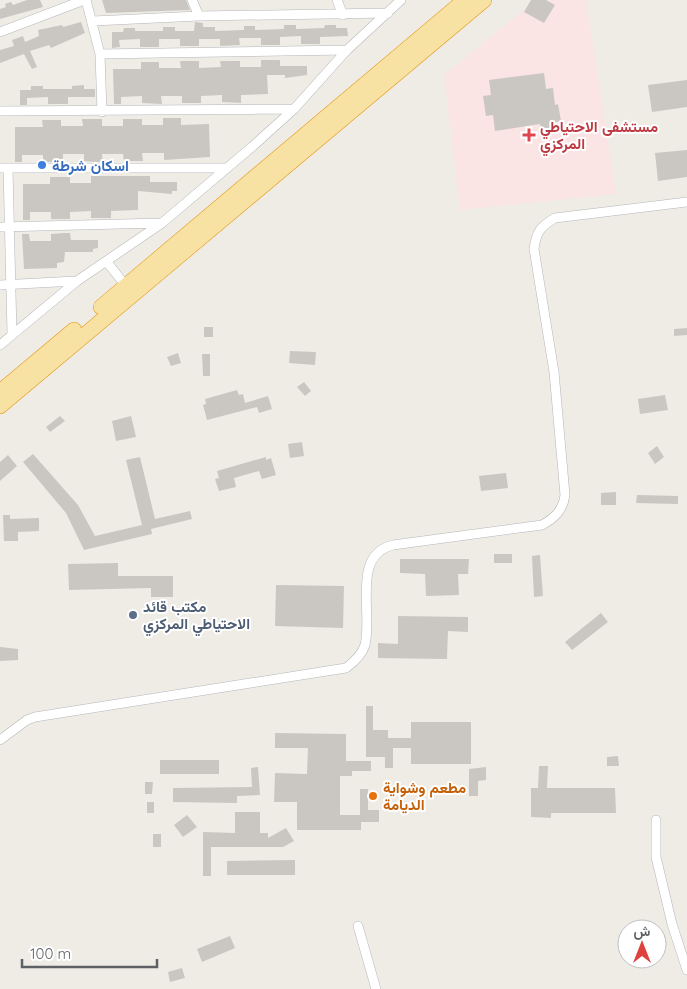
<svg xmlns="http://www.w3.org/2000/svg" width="687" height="989" viewBox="0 0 687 989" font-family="Quicksand,Vazirmatn,sans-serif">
  <rect width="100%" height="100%" fill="#efece6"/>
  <path fill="#fae4e4" d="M536 0H586L616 194 460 210 444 75Z"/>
  <path fill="#cac7c2" d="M27 0H40L43 7 0 19V9L6 7 5 4 11 2 13 5Z
    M102 0H186L190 10 106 13Z
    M531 0H546L555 5 544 23 524 12Z
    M81 22 85 33 51 48 49 45 30 51 37 67 32 69 24 54 0 63V50L14 46 12 40 23 36 25 42 39 36 38 30 62 25 63 27Z
    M195 22 203 23V27H215V31L244 30V26H255V30L284 29V25H296V29L324 28 325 25H336V28H347L348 36 320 37V44H301V36L280 37V45H261V38H239L240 45 220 46V39H199V46H180V39H159V47H140V39L119 40 120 47 112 48V32H123L124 28H135V31H163V27H175V31H194Z
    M261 60H280V66H307V75L285 78V75H267L268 94 241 95V103L222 102V95L201 96V103H182V96H161L162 104 142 103V96L121 97V104H114L113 69H141V62H159V68H181L180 61H199V68L221 67 220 61H240V67H261Z
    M544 73 546 89 553 88 555 105 558 104 561 121 550 123 552 134 542 136 540 124 495 131 493 115 486 116 483 96 491 95 489 80Z
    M687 80V107L652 112 648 85Z
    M84 85V89H95V97H68V104H48V97L27 98V105H20V90H31V86H43V89H72V86Z
    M163 118H181V125L209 124 210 157 164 160V153H142L143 161H124L123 154H102L103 162H95L84 161V154H63V162H43V155H22V162H15V127H43L42 120H61V126H83L82 119H102V126H123V119H142V125H163Z
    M687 150V177L658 181 655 153Z
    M91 176H150V182H177V191H172V194L138 191V210L111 211V218H91V211L70 212V219H51V212H30V220H23V184H50V177H70V183H91Z
    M63 233H70L71 240H98V248L93 249V252H65L64 262 57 263V268L24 269 22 234H29L30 241H51V234Z
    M204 327H213V337H204Z
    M687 328V335L674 336V329Z
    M290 351 316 352 315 365 289 363Z
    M178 353 181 363 171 366 167 357Z
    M202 354H210V376H203Z
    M304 382 311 391 305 396 297 387Z
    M237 390 239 395 243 394 245 403 268 396 272 409 259 413 257 407 207 420 203 405 206 404 205 399Z
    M665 395 668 410 640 414 638 399Z
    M60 416 65 421 50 432 46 427Z
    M131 416 136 437 116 441 112 421Z
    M302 442 304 456 290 458 288 444Z
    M657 446 664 457 655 464 648 453Z
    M33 454 78 505 95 536 142 525 126 460 140 457 155 519 190 511 192 519 151 529 152 534 84 550 66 513 23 462Z
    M8 455 17 466 0 481V462Z
    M266 457V460L271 458 276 475 262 479 259 471 234 478 236 487 219 491 215 479 219 478 217 471Z
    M506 473 508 488 481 491 479 476Z
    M616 492V505H601V493Z
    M637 495 678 496V504L636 503Z
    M3 515H10V519L39 518V531L18 532V541H4Z
    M494 554H512V563H494Z
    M540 555 543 596 534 597 532 556Z
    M400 559H469L468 574H458L459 595 426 596 425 574 400 573Z
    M118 563V576H173V597H151V588L69 590 68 564Z
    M276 585 344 586 343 628 275 626Z
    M601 613 608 622 572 650 565 642Z
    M398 616 468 617V632L448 631 447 659 378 658V643L398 644Z
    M0 647 18 649V660L0 661Z
    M366 706H373V730H388V738H411V722H471V764H411V748H393V768H385V757H366Z
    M275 733 346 734V761H371V771H352V776H340V815H360V789H368V810H379V822H361V830H297V802H274L275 773 307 774 308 748H275Z
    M618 756 619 766H607V757Z
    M160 760H219V774H160Z
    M539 766H548L547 788H615L616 813H551V818L531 817V788H538Z
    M258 767 260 795 237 796V803L173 802V788L252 787 251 768Z
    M486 767V780L478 781V796H469V769Z
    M145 782H153L152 794H145Z
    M147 802H154V813H147Z
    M235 812H260V833H268V838L286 828 294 841 283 847H211V876H203V832L235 833Z
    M187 815 197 827 183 837 174 825Z
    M153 834H161V847H153Z
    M295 860V875H227V861Z
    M230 936 235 948 202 962 197 949Z
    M182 968 185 978 170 982 168 972Z"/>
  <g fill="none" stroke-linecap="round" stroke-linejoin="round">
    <defs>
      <path id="minor" d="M86 0 100 54 102 112
        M192 0 199 16
        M337 0 343 15
        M93 21 199 16 388 13
        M0 32 84 0
        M100 54 347 50
        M0 111 294 109
        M0 168H227
        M8 168 12 334
        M0 227 161 223
        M106 261 126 286
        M0 285 76 281
        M0 345 77 281 162 223 253 146 294 109 347 50 401 0
        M0 740 27 720 35 717 346 668C354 662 362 655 365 645 373 613 351 555 393 545L542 525C555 518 563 510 565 495L554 372 534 249C536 232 541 226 555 218L687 202
        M656 820V857L672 924 687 970
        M358 926 376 989"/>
      <path id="trunk" d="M101 307 465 0
        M0 392 74 330
        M0 406 484 0"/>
    </defs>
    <use href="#minor" stroke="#b3b6b9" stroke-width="10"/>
    <use href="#trunk" stroke="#e49711" stroke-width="16"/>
    <use href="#minor" stroke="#fff" stroke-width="9"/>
    <use href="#trunk" stroke="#f7e1a3" stroke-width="15"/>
  </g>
  <path fill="#e0444e" stroke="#fff" stroke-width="2" d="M526.5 127.5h5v5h5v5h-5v5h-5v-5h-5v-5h5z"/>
  <circle fill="#3f7fe0" stroke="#fff" stroke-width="2" cx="42" cy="165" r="5"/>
  <circle fill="#5c6f8a" stroke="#fff" stroke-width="2" cx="133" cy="615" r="5"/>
  <circle fill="#e8710a" stroke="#fff" stroke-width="2" cx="373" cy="796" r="5"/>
  <g text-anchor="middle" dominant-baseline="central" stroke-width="4" stroke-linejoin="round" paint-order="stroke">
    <g font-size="15" font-weight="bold" fill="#be3a42" stroke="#fff" text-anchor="start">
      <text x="540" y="126">مستشفى الاحتياطي<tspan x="540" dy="17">المركزي</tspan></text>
    </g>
    <g font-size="15" font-weight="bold" fill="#366cbe" stroke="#fff" text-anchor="start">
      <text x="52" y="165">اسكان شرطة</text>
    </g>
    <g font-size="15" font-weight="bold" fill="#4e5e75" stroke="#fff" text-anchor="start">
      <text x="143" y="606">مكتب قائد<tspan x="143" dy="17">الاحتياطي المركزي</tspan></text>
    </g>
    <g font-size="15" font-weight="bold" fill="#c56008" stroke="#fff" text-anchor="start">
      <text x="383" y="787">مطعم وشواية<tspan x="383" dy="17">الديامة</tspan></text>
    </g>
  </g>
  <g transform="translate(642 944)"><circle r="24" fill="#ffffff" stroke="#bec0c1"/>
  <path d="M0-4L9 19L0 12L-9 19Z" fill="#dd423e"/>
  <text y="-8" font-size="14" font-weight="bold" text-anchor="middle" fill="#5d6165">ش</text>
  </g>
  <path d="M22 959v8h135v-8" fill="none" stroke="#5d6165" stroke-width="2.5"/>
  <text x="30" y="959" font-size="15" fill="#5d6165" stroke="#ffffff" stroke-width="4" paint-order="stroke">100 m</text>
</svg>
